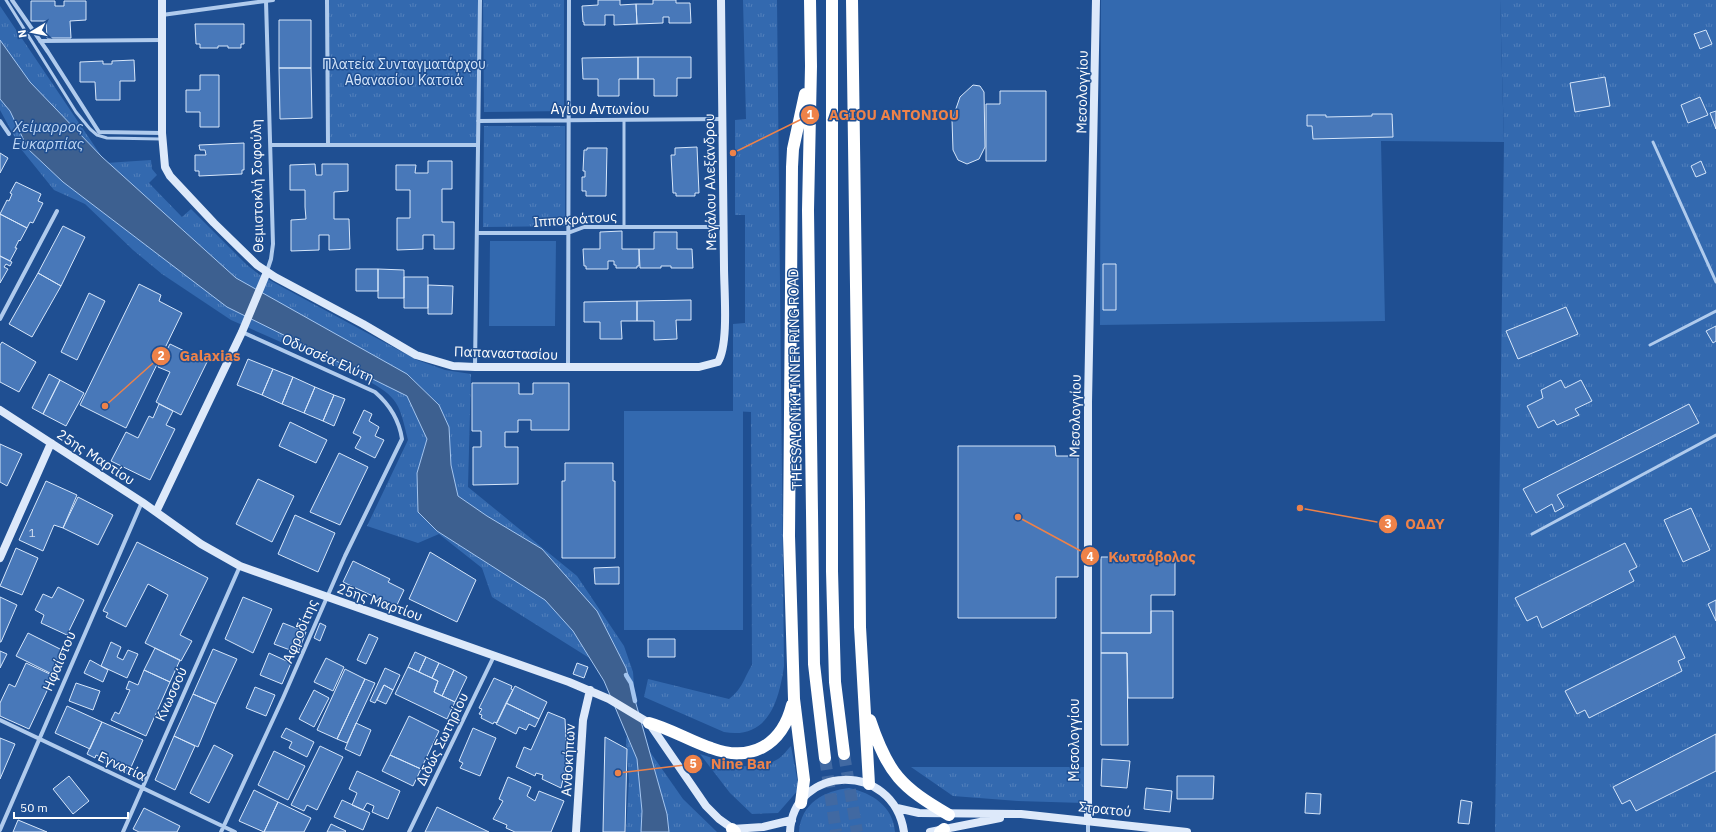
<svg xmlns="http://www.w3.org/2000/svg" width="1716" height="832" viewBox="0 0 1716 832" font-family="'IBM Plex Sans',sans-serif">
  <defs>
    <pattern id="grass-tufts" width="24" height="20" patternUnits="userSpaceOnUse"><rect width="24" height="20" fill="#3369af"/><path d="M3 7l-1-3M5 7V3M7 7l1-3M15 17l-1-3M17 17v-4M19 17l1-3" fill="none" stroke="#5280bb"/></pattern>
  </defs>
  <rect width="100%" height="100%" fill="#1f4f92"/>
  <path fill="url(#grass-tufts)" d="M327 0H480L478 145 328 144Z
    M483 0H564V111L484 112Z
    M743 0H777L784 666C779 701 768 740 724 732L644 697 648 679 729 699C743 688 743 680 752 665L751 412 733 411V324L745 323V215H735V120L746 119Z
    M1500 0H1716V832H1495L1504 142Z
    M0 6 106 163 151 160 152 169 157 175 149 183 182 217 191 209 247 265 260 275 417 360 445 370 471 374 468 487 577 576 624 646 633 672 634 686 492 597 482 568 439 534 418 543 367 526 408 440C399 403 399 398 365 379L231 320 162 274 133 250 85 204 54 190 21 149 0 110Z
    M484 126H565V226L483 227Z
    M628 732 648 749 683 799 717 832H626L629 780 626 740Z
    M791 746 799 789 778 813 752 814 730 793 700 754C725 762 753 775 778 759 783 756 787 750 791 746Z
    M911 767H1091L1084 803 1018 801 953 796Z
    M849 788C872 793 893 806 895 832H799C801 803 824 791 849 788Z"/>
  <path fill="#3369af" d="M1101 0H1500L1504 142 1381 141 1385 321 1100 325Z
    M490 241H556L555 326H489Z
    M624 411H743V630H624Z"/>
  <path fill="#3d6090" stroke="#a4c5ef" d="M0 40 30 82 102 157 236 278 407 374 439 405 449 427 451 465 458 496 487 516 542 549 597 611 626 668 667 814 669 832H641L642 811 637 759 604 681 573 631 545 600 437 531 418 512 417 473 427 439 407 396 227 307 63 182 28 149 10 111 0 99Z"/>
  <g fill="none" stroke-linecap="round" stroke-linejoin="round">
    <path stroke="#a4c5ef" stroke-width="4.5" d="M626 675 631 683 635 701"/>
  </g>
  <path fill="#4878b9" stroke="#d6e6fa" d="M598 0H620V5L636 4 637 24 614 25V15H605V25H584V22H583L582 6 598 5Z
    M653 0H676V3H690L691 23H669V17H663V23L637 24 636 4H653Z
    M31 1H55V6H64V1H86V20L70 21 71 38H47L46 21H31Z
    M279 20H311V68H279Z
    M195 24H244V44H241V48H228V46H218V48H200V44H196Z
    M1706 30 1712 44 1700 49 1694 34Z
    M638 57H691V78H677V96H654V79H638Z
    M638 57V79H619V96H598V79H583L582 58Z
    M134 60 135 81H120V100H96L95 82H80V62L103 61V64H112V61Z
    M279 68H311L312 118 280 119Z
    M200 75H219V127H200V112H186V90H200Z
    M1605 77 1610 106 1575 112 1570 83Z
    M973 85 980 86 984 92 985 147 979 159 967 164 958 160 953 150 952 120 960 97Z
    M1000 91H1046V161H986V104H1000Z
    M1700 97 1708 115 1688 123 1681 105Z
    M1716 111V129L1710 113Z
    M1372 114H1392L1393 137 1313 139 1312 126H1307V115H1326V117L1372 116Z
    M244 143V170H242V174L199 176V171H195V155H206L205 150H200L199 145Z
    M697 147 699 193H695V196H676V193H673L671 155H675V148Z
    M587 148H607L606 196H586V191H582V177H585V171H583L584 150H587Z
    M0 153 8 158 0 173Z
    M428 161H452V189H442V222H454V249H434V235H423V249L397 250V218H410V190H396V165H416L415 173H428Z
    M1701 161 1706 173 1696 177 1691 166Z
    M315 164 316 175H322V164H348V191L334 192V219H349L350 249 329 250V235H319V250L291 251V220L306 219 305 207V190H290V165Z
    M16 182 41 194 38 201 43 203 33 223 30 222 27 228 0 214 7 200 9 201 12 194 10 193Z
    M0 214 27 228 20 241 19 240 15 248H17L10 261 0 256Z
    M63 226 85 237 61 286 38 273Z
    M622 231V249H639V266H637V268H616V265H614V261H608V269H586V266H584L583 249H600V232Z
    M654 232H677V249H692L693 268H671V266H661V268H640L639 249H654Z
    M0 256 12 262 10 266 6 264 4 267 8 269 0 283Z
    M1103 264H1116V310H1103Z
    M356 269H378V291H356Z
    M378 269 404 270V298H378Z
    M38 273 61 286 32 337 9 324Z
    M404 277H428V308H404Z
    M139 284 161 295 159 301 182 313 126 428 80 405Z
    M428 285 453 286 452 314H428Z
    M89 293 105 301 77 360 61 352Z
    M691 300V320H676L677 339 654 340V321H637V301Z
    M637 301V321H621L622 339H600V322H584V302Z
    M1566 307 1578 334 1518 359 1506 331Z
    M1716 326V341L1713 343 1706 331Z
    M2 342 36 362 19 392 0 382V345Z
    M170 344 207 362 181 415 156 402 170 372 158 367Z
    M248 359 273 369 262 395 237 385Z
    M273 369 293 377 282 404 262 395Z
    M49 374 60 380 43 414 32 408Z
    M293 377 315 387 304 413 282 404Z
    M60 380 84 393 66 426 43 414Z
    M1561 380 1565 388 1581 380 1592 401 1575 409 1579 415 1557 425 1554 420 1538 428 1527 406 1543 398 1541 390Z
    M472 383H519V394H533V383H569V430H531V420H518V432H505V447H518V484L473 485V447H481V431H472Z
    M315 387 334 395 323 421 304 413Z
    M334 395 345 399 334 426 323 421Z
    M159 404 173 411 166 425 175 429 150 480 111 461 126 432 138 438 149 416 153 418Z
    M1689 404 1699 423 1557 495 1564 507 1555 512 1552 504 1536 513 1523 489Z
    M364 410 372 414 369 421 379 427 375 436 384 440 375 458 355 448 361 437 353 433Z
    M290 422 327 440 316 463 279 446Z
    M0 444 22 454 7 486 0 482Z
    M958 446H1055L1056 456H1078V577H1056V618H958Z
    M339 453 368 467 340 525 310 512Z
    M565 463H613V481H615V558H562V481H565Z
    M258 479 294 496 272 542 236 524Z
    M46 481 77 495 63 528 54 525 43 551 19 540Z
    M78 497 113 515 98 545 63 528Z
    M1691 508 1710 550 1683 562 1664 520Z
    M295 515 335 533 318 572 278 554Z
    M137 542 208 578 180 635 192 641 181 661 145 643 168 595 148 584 126 627 106 617 108 613 103 611Z
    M1625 543 1637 567 1629 571 1634 581 1542 628 1537 616 1527 621 1515 598Z
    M16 548 38 558 22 595 0 586Z
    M430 552 476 580 457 622 409 599Z
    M1101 557H1175V595H1151V633H1101Z
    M353 561 390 579 388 582 404 590 396 607 343 582Z
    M619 567V584H595L594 568Z
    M58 587 84 600 67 635 41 623 44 615 35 610 43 594 52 598Z
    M0 597 17 605 1 642H0Z
    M243 597 272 609 253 653 225 639Z
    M1716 600V621L1708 604Z
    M1151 611H1173V698H1128L1127 653H1101V633H1151Z
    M283 623 306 632 298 653 274 644Z
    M320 623 326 626 320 641 314 638Z
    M28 633 64 651 52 674 16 656Z
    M369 634 378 638 366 664 357 660Z
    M1675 636 1685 658 1678 661 1682 671 1589 718 1585 710 1577 714 1565 691Z
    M648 639H675V657H648Z
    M111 642 121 647 117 657 123 660 128 650 138 654 127 678 101 666Z
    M155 648 180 660 170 682 144 670Z
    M213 649 237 659 216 704 193 694Z
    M0 651 7 654 0 668Z
    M415 652 426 657 419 672 408 667Z
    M269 653 291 663 282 684 260 675Z
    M1101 653H1127L1128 745H1101Z
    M426 657 439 663 432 678 419 672Z
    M326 658 344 667 333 691 314 682Z
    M90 660 108 670 103 682 84 673Z
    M26 663 54 676 29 729 0 716V703L9 684 15 687Z
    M439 663 454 670 442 696 434 692 438 681 432 678Z
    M577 663 588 667 584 678 573 674Z
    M408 667 438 681 434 692 455 702 447 719 395 694Z
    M385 668 400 675 393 690 384 685 375 703 370 701Z
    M345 669 365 679 337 739 317 730Z
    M144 670 170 682 146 736 111 720 115 712 119 714 130 690 126 689 129 681 138 685Z
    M454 670 467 677 455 702 442 696Z
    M494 678 512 686 511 689 513 690 497 723 494 722 493 724 481 718 482 715 479 714 482 709 479 708Z
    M365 679 375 683 347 743 337 739Z
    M76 683 100 691 93 710 69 701Z
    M384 685 393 690 386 704 377 700Z
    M515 686 547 702 539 719 506 703Z
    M255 687 275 695 266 716 246 708Z
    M314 690 329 698 314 727 299 719Z
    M193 694 216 704 198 747 174 736Z
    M506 703 539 719 535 727 529 724 526 730 519 727 516 734 496 724Z
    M67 706 102 722 90 749 55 733Z
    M548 712 565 719 567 762 561 788 542 779 543 775 536 773 535 776 516 767 524 747 531 750Z
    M409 716 439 731 421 769 390 755Z
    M102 722 143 740 128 774 113 767 115 764 109 761 108 764 100 761 102 758 96 755 95 758 87 754Z
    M356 723 371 730 360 756 345 749Z
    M286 728 314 742 307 757 289 748 292 742 281 737Z
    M473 728 496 738 480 776 460 768 463 763 459 761Z
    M1716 734V771L1636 811 1630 800 1622 804 1613 787Z
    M174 736 195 746 175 790 155 780Z
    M605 737 627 749 625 832H603Z
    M0 738 15 744 0 779Z
    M214 745 233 755 209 803 190 793Z
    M320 746 343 757 317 810 307 805 304 811 291 805Z
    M274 751 305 766 288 800 258 785Z
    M390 755 421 769 413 786 382 771Z
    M1102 759 1130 761 1127 788 1101 786Z
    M357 771 400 791 388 819 372 812 374 806 367 803 363 810 352 805 357 793 349 789Z
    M69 776 89 801 73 814 53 789Z
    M1177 776H1214L1213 799H1177Z
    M508 777 531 787 527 796 535 801 539 791 564 801 551 832H515L506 828 507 825 493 819 503 801 499 799Z
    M1146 788 1172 791 1170 812 1144 809Z
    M254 790 278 802 264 832 239 821Z
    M1306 793 1321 794 1320 814 1305 813Z
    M342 800 370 813 363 830 334 817Z
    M1461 800 1472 802 1469 824 1458 823Z
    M278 802 311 818 304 832H264Z
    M437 807 489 832H425Z
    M144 808 180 826 177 832H139L133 829Z
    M18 820 47 832H13Z
    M331 824 346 831 345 832H327Z"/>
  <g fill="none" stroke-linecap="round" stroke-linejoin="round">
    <path stroke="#4169a2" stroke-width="12" stroke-dasharray="12 6" stroke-linecap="butt" d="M844 754 857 832
      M825 758 836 832"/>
    <path stroke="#b0cbed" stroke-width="3" d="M6 0 76 112 90 129 97 135 107 138 161 139
      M624 120V227
      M1653 142 1716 282
      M1650 345 1716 311
      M1532 534 1716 435"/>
    <path stroke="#b0cbed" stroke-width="4" d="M12 0 48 52 99 132 162 133
      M327 0 328 144
      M266 1 273 244 271 259 267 271
      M162 15 273 0
      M40 41 162 40
      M0 121 9 134
      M478 121 722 119
      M271 145H478
      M477 233H568L584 227H723
      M0 319 57 211
      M475 367 480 0
      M568 368 569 0
      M0 720 235 832
      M1088 820V832
      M0 830 142 502
      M123 832 240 566
      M221 832 283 698 345 556 402 439C399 419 390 405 375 392L242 332
      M409 832 494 656"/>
    <path stroke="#dde9fa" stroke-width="8" d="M162 0V133L165 167 170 176 214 223 257 265 275 277 363 324 416 355 453 366 475 367H699L718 362C729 344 724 290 724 267 723 178 722 89 721 0
      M0 410 142 502 201 544 240 566 569 682 609 699 649 723 706 806 719 819 736 831
      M156 512 242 332 267 272
      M0 558 51 443
      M897 808 919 813 1021 814 1187 832
      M1088 820V402L1096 0
      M732 829 763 827 792 820
      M576 832 583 720 590 690
      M790 832C793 765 893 760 904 832
      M930 832 1000 818"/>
    <path stroke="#fff" stroke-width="12" d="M810 0 811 66 808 210 814 664 825 758
      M832 0V571L835 682 844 754
      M852 0 859 501 860 627 869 784
      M870 720C888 774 901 787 949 815
      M649 723C671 729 690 741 711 748 751 763 782 745 792 705
      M801 803 804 780 794 699 789 536 792 167 793 149 805 94
      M732 829 735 832
      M940 832 944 829"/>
  </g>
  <g text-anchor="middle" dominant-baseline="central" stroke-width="3" stroke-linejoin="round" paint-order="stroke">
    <g font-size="12" fill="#d1ddee">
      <text x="32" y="532">1</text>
    </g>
    <g font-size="14" fill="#d6e6fa" stroke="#1f4f92">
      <text x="404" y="64">Πλατεία Συνταγματάρχου<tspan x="404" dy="16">Αθανασίου Κατσιά</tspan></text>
    </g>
    <g font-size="14" fill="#fff" stroke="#1f4f92">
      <text transform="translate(1082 92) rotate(-89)">Μεσολογγίου</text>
      <text x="600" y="109">Αγίου Αντωνίου</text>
      <text transform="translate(710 182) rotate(-91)">Μεγάλου Αλεξάνδρου</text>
      <text transform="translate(257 186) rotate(-91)">Θεμιστοκλή Σοφούλη</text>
      <text transform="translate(575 219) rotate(-4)">Ιπποκράτους</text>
      <text transform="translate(506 353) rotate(2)">Παπαναστασίου</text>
      <text transform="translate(328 358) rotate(24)">Οδυσσέα Ελύτη</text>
      <text transform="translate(795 379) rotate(-91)">THESSALONIKI INNER RING ROAD</text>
      <text transform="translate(1075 416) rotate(-89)">Μεσολογγίου</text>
      <text transform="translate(96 457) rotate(33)">25ης Μαρτίου</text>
      <text transform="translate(380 602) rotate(19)">25ης Μαρτίου</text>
      <text transform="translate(300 631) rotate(-67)">Αφροδίτης</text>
      <text transform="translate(59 661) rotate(-67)">Ηφαίστου</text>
      <text transform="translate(171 694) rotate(-66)">Κνωσσού</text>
      <text transform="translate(442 739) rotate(-64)">Διδώς Σωτηρίου</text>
      <text transform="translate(1074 740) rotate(-90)">Μεσολογγίου</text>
      <text transform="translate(568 760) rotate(-87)">Ανθοκήπων</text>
      <text transform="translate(122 766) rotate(25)">Εγνατία</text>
      <text transform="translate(1105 809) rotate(6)">Στρατού</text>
    </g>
    <g font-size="15" font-style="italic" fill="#bcd5f4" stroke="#1f4f92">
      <text x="48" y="126">Χείμαρρος<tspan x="48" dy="17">Ευκαρπίας</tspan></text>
    </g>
  </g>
  <path fill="none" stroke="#ee8249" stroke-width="1.5" d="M733 153L810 115M105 406L161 356M1300 508L1388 524M1018 517L1090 556M618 773L693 764"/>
  <g fill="#ee8249" stroke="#1f4f92" stroke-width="1.5">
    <circle cx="733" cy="153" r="4"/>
    <circle cx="105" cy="406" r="4"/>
    <circle cx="1300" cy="508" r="4"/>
    <circle cx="1018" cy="517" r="4"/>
    <circle cx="618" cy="773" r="4"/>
    <circle cx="810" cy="115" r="10"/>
    <circle cx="161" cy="356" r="10"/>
    <circle cx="1388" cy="524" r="10"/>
    <circle cx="1090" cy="556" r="10"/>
    <circle cx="693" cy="764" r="10"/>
  </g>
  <g font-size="12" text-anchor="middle" font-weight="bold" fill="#fff">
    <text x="810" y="119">1</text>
    <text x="161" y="360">2</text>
    <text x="1388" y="528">3</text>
    <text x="1090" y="561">4</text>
    <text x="693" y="768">5</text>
  </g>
  <g font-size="15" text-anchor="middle" font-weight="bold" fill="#ee8249" stroke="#1f4f92" stroke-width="3" stroke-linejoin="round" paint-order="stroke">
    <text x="894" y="120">AGIOU ANTONIOU</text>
    <text x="210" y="361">Galaxias</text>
    <text x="1425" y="529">ΟΔΔΥ</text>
    <text x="1152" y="562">Κωτσόβολος</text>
    <text x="741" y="769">Nine Bar</text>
  </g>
  <g transform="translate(32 32) rotate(260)" stroke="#1f4f92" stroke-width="3" paint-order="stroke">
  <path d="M0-3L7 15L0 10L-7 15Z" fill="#ffffff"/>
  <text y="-6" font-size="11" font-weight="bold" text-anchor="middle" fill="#ffffff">N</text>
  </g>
  <path d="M14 812v6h114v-6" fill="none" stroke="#ffffff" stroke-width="2"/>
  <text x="20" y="812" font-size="12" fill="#ffffff" stroke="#1f4f92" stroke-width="3" paint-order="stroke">50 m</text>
</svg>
